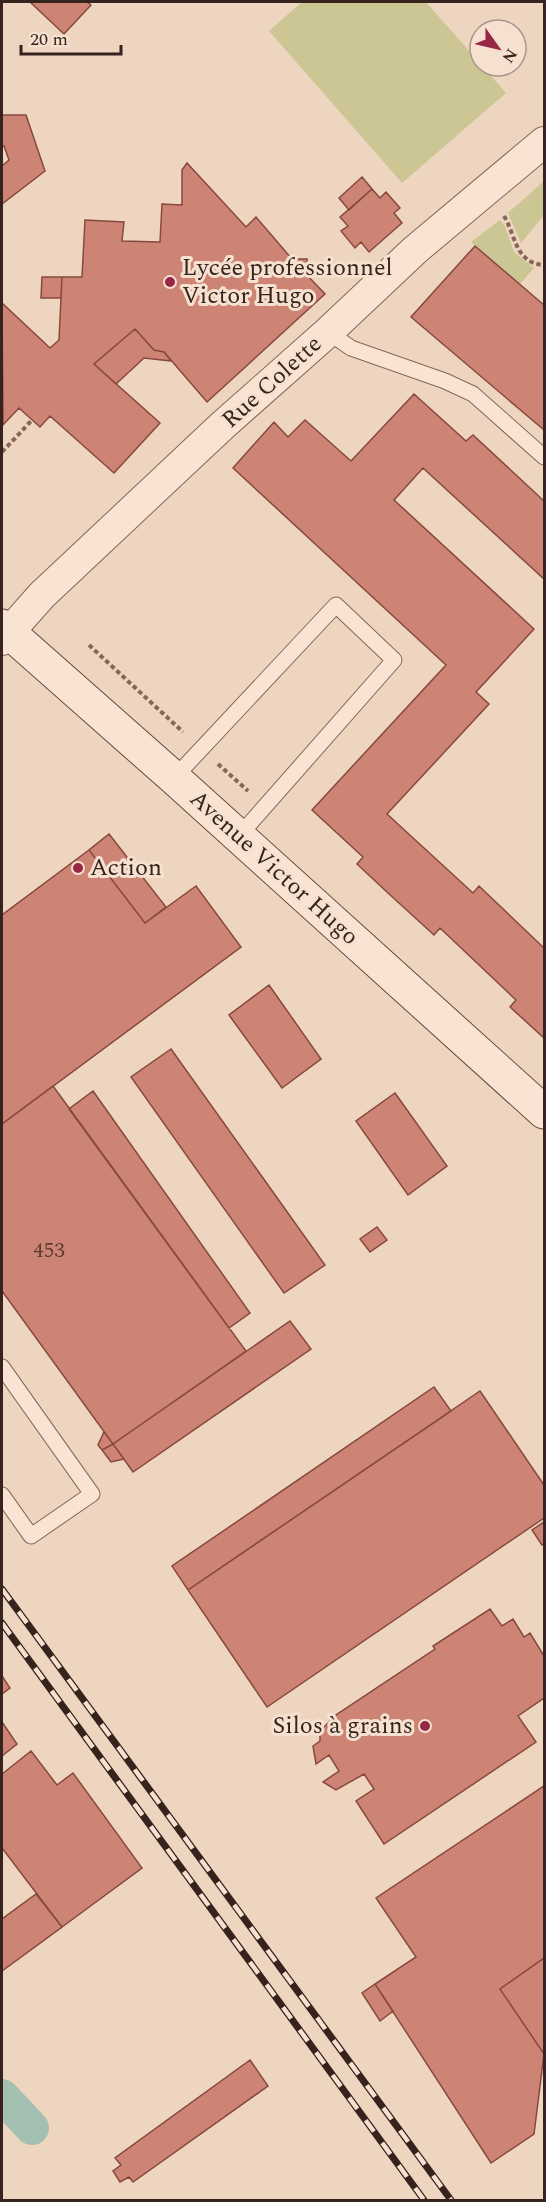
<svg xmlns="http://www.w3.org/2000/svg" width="546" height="2202" viewBox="0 0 546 2202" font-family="Spectral,serif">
  <rect width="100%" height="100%" fill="#eed5c0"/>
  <path fill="#ccc594" d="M302 2H426L506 93 402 183 269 31Z
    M544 181V215L521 243 508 213Z
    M500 220 505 226 514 252 534 268 520 284 471 242Z"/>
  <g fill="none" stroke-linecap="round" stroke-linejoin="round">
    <path stroke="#a3c0b0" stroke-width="34" d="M2 2096 32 2128"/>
  </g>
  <path fill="#cd8475" stroke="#87483e" stroke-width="1.5" d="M30 2H87L91 5 64 34Z
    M2 115H26L45 171 2 204V166L9 160 4 146H2Z
    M187 163 246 227 256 217 292 259H307L306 274 325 294 207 402 164 352 154 350 135 329 94 364 160 423 114 473 50 416 40 427 19 408 3 425 2 303 50 348 59 340 62 277H82L85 220 124 222 122 241 160 242 162 204 182 205V170Z
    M362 177 372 189 349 210 339 198Z
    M372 189 380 198 386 192 400 208 394 213 402 223 369 252 361 242 355 248 341 231 348 226 340 217Z
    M475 246 544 305V430L411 317Z
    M42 277H62L61 298H41Z
    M135 329 154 350 164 352 171 361 144 358 116 384 94 364Z
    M414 394 466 441 473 435 544 501V579L423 468 394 500 534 629 476 692 489 704 387 814 473 893 479 886 544 948V1038L510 1007 516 1000 440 928 434 935 388 893 357 864 363 857 312 810 446 665 233 468 274 422 288 437 305 420 351 461Z
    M109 834 166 907 145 923 89 850Z
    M89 850 145 923 196 886 241 947 2 1124V915Z
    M269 985 321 1059 282 1088 229 1015Z
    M171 1049 325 1265 284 1293 131 1077Z
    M53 1086 246 1351 113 1444 2 1291V1124Z
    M93 1091 250 1313 229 1328 69 1109Z
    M395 1093 447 1166 408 1195 356 1121Z
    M377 1227 387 1240 370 1252 360 1239Z
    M290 1321 311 1349 133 1472 113 1444Z
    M434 1387 451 1411 188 1590 172 1566Z
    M480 1391 544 1485V1518L267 1707 188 1590Z
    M104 1432 113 1444 102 1450 98 1445Z
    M113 1444 124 1459 111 1462 102 1450Z
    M544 1522V1544L542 1545 532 1530Z
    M490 1609 502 1626 513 1619 524 1637 530 1633 544 1656V1698L518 1716 536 1742 384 1844 356 1801 374 1789 364 1774 336 1790 323 1782 339 1771 329 1755 316 1764 313 1746 320 1741V1731L330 1721V1719L435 1649 433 1646Z
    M2 1676 10 1688 2 1694Z
    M2 1722 17 1744 2 1756Z
    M31 1751 57 1785 73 1773 142 1868 62 1927 2 1848V1774Z
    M544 1786V1958L500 1989 544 2054 534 2134 491 2163 375 1984 416 1957 376 1898Z
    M36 1894 62 1927 2 1971V1919Z
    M544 1958V2054L500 1989Z
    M375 1984 393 2011 380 2021 362 1993Z
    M250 2060 268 2086 133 2182 129 2177 120 2182 113 2171 121 2165 115 2158Z"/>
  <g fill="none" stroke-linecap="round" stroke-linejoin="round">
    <defs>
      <path id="lane" d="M328 332 351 348 445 381 473 394 544 457
        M174 778 336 605 394 660 239 836
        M2 1367 92 1494 31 1536 2 1495"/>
      <path id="street" d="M2 640 42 595 223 425 328 332 415 250 544 142"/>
      <path id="secondary" d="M2 626 174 778 544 1112"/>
    </defs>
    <use href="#lane" stroke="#876558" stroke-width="17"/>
    <use href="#street" stroke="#876558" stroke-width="32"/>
    <use href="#secondary" stroke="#69473b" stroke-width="35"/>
    <path stroke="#876558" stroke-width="4" stroke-dasharray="4.5 3" stroke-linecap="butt" d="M504 216C516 236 515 263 544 265
      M2 452 32 420
      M89 645 183 732
      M218 764 248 791"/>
    <use href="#lane" stroke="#f9e4d3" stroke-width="15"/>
    <use href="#street" stroke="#f9e4d3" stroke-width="30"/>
    <use href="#secondary" stroke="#f9e4d3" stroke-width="33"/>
    <defs>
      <path id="rail" d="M2 1589 451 2200
        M2 1623 424 2200"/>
    </defs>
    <use href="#rail" stroke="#37231d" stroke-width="7"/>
    <use href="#rail" stroke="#f6e1d0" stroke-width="4.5" stroke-dasharray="14" stroke-linecap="butt"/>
  </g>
  <g fill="#972744" stroke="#f6e1d0" stroke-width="2">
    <circle cx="170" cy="282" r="6"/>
    <circle cx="78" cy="868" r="6"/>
    <circle cx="425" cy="1726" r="6"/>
  </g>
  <g text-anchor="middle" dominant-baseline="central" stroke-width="6" stroke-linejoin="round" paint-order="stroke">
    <g font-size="21" fill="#5c3b33">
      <text x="49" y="1251">453</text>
    </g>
    <g font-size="24" fill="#37231d" stroke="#f6e1d0" text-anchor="start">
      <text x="182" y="268">Lycée professionnel<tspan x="182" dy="28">Victor Hugo</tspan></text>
      <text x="90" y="868">Action</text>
      <text x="413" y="1726" text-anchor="end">Silos à grains</text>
    </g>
    <g font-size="24" fill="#37231d" stroke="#f6e1d0">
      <text transform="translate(272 382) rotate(-42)">Rue Colette</text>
      <text transform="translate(274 868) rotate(42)">Avenue Victor Hugo</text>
    </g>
  </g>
  <rect width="546" height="2202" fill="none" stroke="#37231d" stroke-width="6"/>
  <g transform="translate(498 48) rotate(124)"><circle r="28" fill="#f6e1d0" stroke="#aa9588" stroke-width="1.5"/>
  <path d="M0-4.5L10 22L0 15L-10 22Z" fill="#972744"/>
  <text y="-9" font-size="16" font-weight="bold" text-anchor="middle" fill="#37231d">N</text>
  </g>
  <path d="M21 45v9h100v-9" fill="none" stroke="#37231d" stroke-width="3"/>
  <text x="30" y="45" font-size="18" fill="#37231d" stroke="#f6e1d0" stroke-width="4.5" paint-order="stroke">20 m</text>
</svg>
